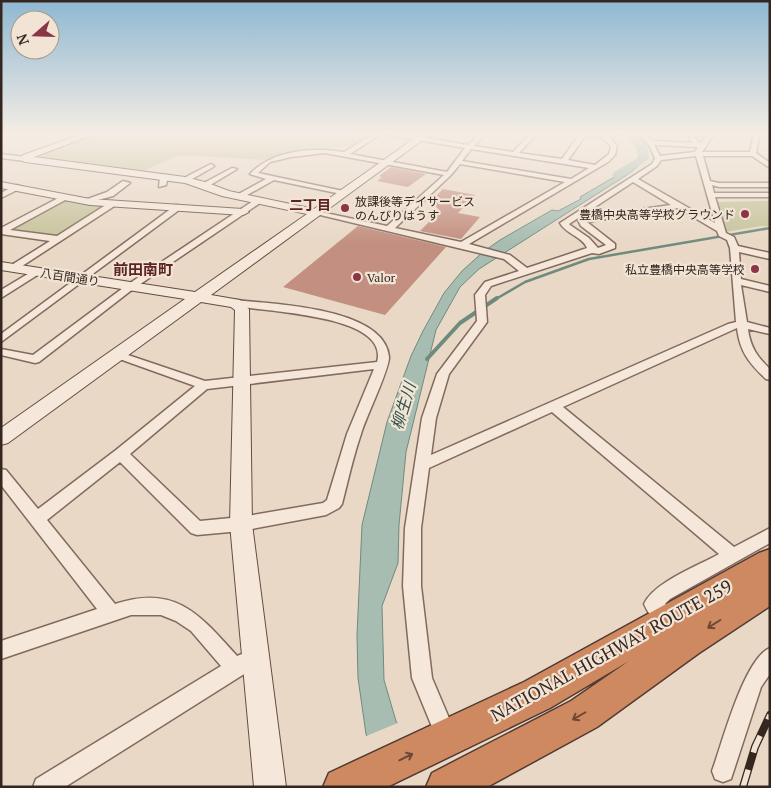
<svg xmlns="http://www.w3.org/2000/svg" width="771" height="788" viewBox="0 0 771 788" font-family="'PT Serif','Noto Sans JP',serif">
  <rect width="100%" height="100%" fill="#e9d8c6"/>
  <path fill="#c6c39b" d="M97 133H375L360 142 344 147 290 155 266 160 179 155 140 172 32 158Z
    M66 200 107 204 59 236 53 237 10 231 11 229Z
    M770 201V226H761L725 232 716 202Z"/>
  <path fill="#a7bdb2" stroke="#6f8b7e" d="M643 157C640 168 628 174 619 180L479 269 460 287 436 330 406 452 399 525 398 563 382 606 384 680 396 721 434 787H383L366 734 358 678 357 635 362 525 387 422 411 356 423 331 444 293 462 271 483 252 500 240 552 210 558 211 581 199 580 197 631 167 638 158Z"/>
  <path fill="#e9d8c6" d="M400 722 436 785 437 787H380L364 737Z"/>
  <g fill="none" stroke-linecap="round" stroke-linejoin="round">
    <path stroke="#6f8b7e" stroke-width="2.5" d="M496 299 525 282 589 259 770 228"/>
    <path stroke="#6f8b7e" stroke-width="4" d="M427 359 460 323 497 298"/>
    <path fill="#a7bdb2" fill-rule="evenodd" d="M620 133C637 133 649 139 649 159L618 179 612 175 614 172 638 158C638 143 629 141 620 133Z"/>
  </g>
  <path fill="#c38f80" d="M391 167 426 174 408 187 377 181 382 177 379 176Z
    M443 189 475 195 458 213 480 217 461 239 420 231 440 211 431 201Z
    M358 226 446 247 385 315 283 287Z"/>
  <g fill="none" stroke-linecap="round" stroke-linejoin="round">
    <defs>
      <path id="street" d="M375 133H396L468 145 480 133H487L474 146 513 152 531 133H538L519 153 562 159 580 133H630L609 136 617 146 615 155 608 162 469 244 510 255 527 268 587 248C583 237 566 234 560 223L652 164 655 158 649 145 637 133H644L652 141 692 143 687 133H715L702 152H750L754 133H760L756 153 770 163V168L752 156H703L710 181 719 183H770V187H719L712 185 714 193H770V197H715L726 233 734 237 738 246 770 253V259L739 252 741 279 770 286V292L741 285 747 322 770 328V334L748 329C750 346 757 357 770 369V380L766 379C749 363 740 352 737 328L563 407 734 547 770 528V543L670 599 665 604 676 620 673 626 667 629C657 625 648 614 644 604 654 582 698 566 719 554L552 412 429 468 421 528V586L432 678 457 737 453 744 446 748 439 744 412 678 403 586 405 528 422 418 437 374 477 321 475 295 485 282 519 271 504 259 312 213 316 211 387 226 444 175 325 153 291 157 270 162 258 173 343 191 347 193 346 195 274 180 240 199 233 197 266 179 250 174C272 150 313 147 344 152ZM381 134H382L465 148 447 172 350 154ZM586 135 601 137 611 146 609 154 595 165 568 160ZM693 136H707L701 143H699ZM654 145 697 147H698L695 152 660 156ZM471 149 589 168 571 179 462 161ZM696 156 715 223 638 179 657 166 661 160ZM460 164 565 182 461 242 395 228 451 175ZM633 182 671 205 579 218 578 220 581 226 606 245 598 248 589 238 570 225 569 224ZM678 208 717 231 719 236 727 240 730 248 736 322 728 324 431 455 436 418 449 374 487 322 485 295 491 286 592 253 599 254 615 248V244L587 222Z
        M1 154 25 157 28 159 25 161 1 158Z
        M211 164 214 166 213 167 187 182 180 180Z
        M232 168 237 169 207 187 200 185Z
        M164 175 168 177 166 185 159 187 160 177Z
        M123 181 130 183 113 196 86 203 82 201 107 192Z
        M16 185 23 187 1 198V193Z
        M64 195 68 197 67 199 10 230 57 236 112 201 119 203 16 270H10V266L50 241 1 234V228Z
        M256 199 263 201 133 289 39 362 35 363 1 355V349L33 355 127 285Z
        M176 205 183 207 1 342V334Z
        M36 269 39 270V274L1 298V290Z
        M235 300C271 304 385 307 389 357 390 368 365 419 361 434 353 457 348 481 342 504L339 508 326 515 241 531 197 535 191 533 120 462 47 520 115 604C176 584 200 615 237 656L242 654 249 657 252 664 249 671 65 787H33L36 779 221 666 191 631 176 621 161 615H131L1 659V641L97 609 1 485V469L6 470 38 509 116 450 195 386 114 357 112 355 114 353H122L205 381 377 362C391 313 258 312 231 305V301ZM374 369 347 434 327 500 323 503 241 517 200 521 130 454 207 389Z
        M770 648V674L761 687 731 779 723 782 715 779 712 771C722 744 744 658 770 648Z"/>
      <path id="secondary" d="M85 133H97L34 157 185 177 205 182 229 191 314 209 422 133H432L211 295 240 300 249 309 252 524 286 787H254L230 524 235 310 231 307 201 302 8 443 1 445V428L185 299 1 270V262L195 292 307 214 222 196 185 183 25 162 20 159 23 155Z
        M1 182 90 199 243 209 249 212 243 215 90 205 1 188Z"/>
      <path id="highway" d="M770 549V606L699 653 597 727 487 787H426L432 773 571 701 629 661 550 708 387 787H323L329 773 524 682 759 553Z"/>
    </defs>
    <use href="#street" stroke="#836a5e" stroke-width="3"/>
    <use href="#secondary" stroke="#654c41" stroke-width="2"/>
    <use href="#highway" stroke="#513a32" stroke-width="3"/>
    <use href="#street" fill="#f5e7d9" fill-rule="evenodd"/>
    <use href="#secondary" fill="#f5e7d9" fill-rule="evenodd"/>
    <use href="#highway" fill="#cf8961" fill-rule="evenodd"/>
    <defs>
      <path id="rail" d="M743 787 755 747 770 715"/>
    </defs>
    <use href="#rail" stroke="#352620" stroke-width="8"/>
    <use href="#rail" stroke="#f1e4d5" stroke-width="5.5" stroke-dasharray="18" stroke-linecap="butt"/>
  </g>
  <defs><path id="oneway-shaft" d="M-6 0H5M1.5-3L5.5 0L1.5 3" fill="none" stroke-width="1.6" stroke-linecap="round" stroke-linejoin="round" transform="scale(1.25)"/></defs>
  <g stroke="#6b4937">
    <use href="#oneway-shaft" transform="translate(714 624) rotate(148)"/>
    <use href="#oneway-shaft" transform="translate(579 716) rotate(150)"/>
    <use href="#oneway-shaft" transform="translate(406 757) rotate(-26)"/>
  </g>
  <linearGradient id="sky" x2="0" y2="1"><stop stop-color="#8eb8d2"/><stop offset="0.55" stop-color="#f5ede5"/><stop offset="1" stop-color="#f5ede5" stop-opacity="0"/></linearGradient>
  <rect width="771" height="243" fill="url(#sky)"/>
  <g fill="#8b3546" stroke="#f1e4d5" stroke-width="2">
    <circle cx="345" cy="208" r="5"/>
    <circle cx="745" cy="214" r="5"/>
    <circle cx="755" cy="269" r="5"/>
    <circle cx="357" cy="277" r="5"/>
  </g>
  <g text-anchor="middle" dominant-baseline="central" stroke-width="4.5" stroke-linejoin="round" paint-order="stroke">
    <g font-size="12" fill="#352620" stroke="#f1e4d5" text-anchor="start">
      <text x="355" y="201">放課後等デイサービス<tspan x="355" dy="14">のんびりはうす</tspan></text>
      <text x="735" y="214" text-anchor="end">豊橋中央高等学校グラウンド</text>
      <text x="745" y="269" text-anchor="end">私立豊橋中央高等学校</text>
      <text x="367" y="277">Valor</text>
    </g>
    <g font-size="12" fill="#352620" stroke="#f1e4d5">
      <text transform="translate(70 277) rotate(9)">八百間通り</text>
    </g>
    <g font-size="14" font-weight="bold" fill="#5c2524" stroke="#f1e4d5">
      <text x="310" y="204">二丁目</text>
    </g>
    <g font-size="15" font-weight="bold" fill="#5c2524" stroke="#f1e4d5">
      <text x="143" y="269">前田南町</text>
    </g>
    <g font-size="16" font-style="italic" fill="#31534a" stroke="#f1e4d5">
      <text transform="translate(403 406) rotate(-73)">柳生川</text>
    </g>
    <g font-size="18" fill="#352620" stroke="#f1e4d5">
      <text transform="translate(611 650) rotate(-29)">NATIONAL HIGHWAY ROUTE 259</text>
    </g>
  </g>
  <rect width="771" height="788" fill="none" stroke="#352620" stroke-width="5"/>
  <g transform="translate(35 35) rotate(250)"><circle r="24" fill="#f1e4d5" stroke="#a6988d"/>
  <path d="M0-4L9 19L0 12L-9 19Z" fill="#8b3546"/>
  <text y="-8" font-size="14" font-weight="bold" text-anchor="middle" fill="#352620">N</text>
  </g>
</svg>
